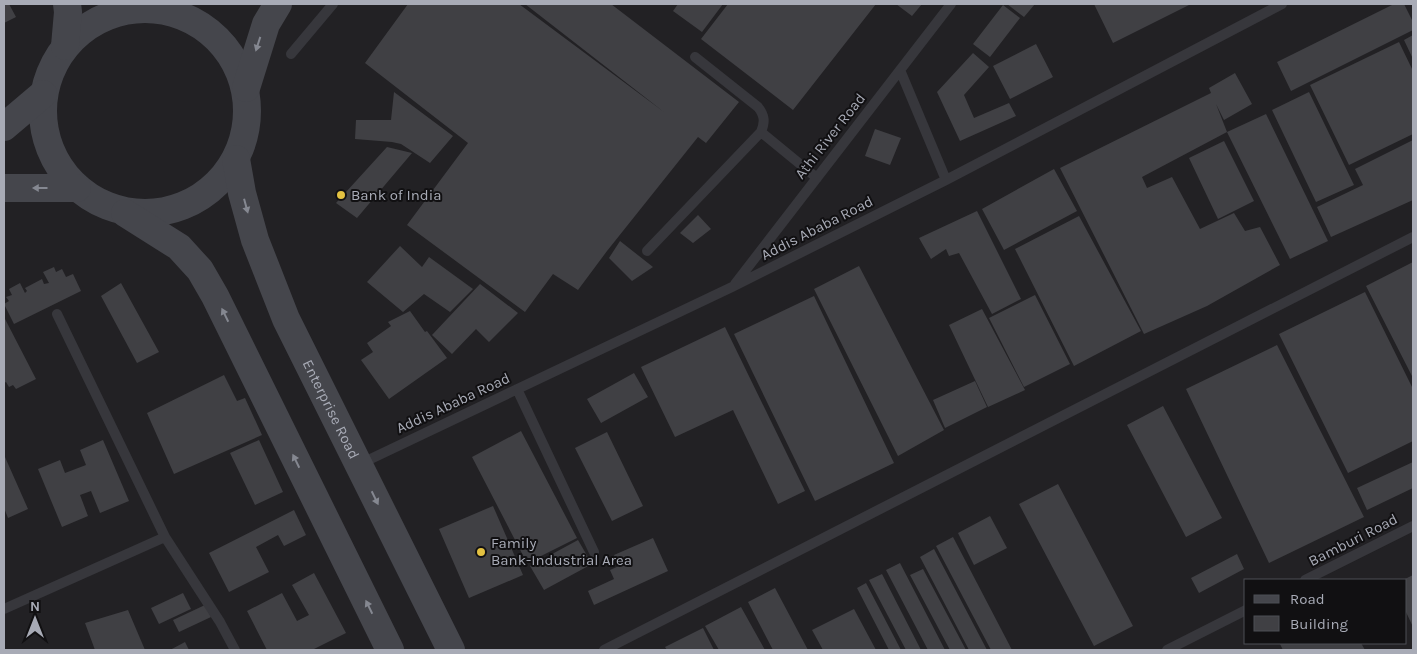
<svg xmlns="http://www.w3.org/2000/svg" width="1417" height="654" viewBox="0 0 1417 654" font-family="Karla,sans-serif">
  <rect width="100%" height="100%" fill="#161517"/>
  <path fill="#222124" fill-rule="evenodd" d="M4 4H1413V650H4ZM1246 580H1406V643H1246Z"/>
  <path fill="#404044" d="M4 4H9L16 17 4 23Z
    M408 4H519L664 112 525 4H611L739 102 706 143 698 137 607 251 578 290 553 274 525 312 407 225 468 143 365 63Z
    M678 4H723L702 32 673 11Z
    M728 4H876L793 110 701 39Z
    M896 4H922L912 16Z
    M1007 4H1035L1024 17Z
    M1094 4H1191L1113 43Z
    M1394 4H1404L1413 22V30L1291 91 1277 62Z
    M1003 5 1020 18 990 57 973 44Z
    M1413 35V59L1404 40Z
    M1399 42 1413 71V134L1349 165 1310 85Z
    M1036 44 1053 77 1010 99 993 66Z
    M973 53 989 67 964 95 974 118 1009 103 1016 116 960 141 937 92Z
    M1235 73 1252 104 1224 120 1216 104 1227 132 1142 177 1147 188 1172 177 1200 229 1234 213 1245 231 1260 227 1280 265 1207 306 1144 334 1060 168 1211 93 1209 88Z
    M394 92 453 136 430 163 401 144 392 142 355 139 356 120H391Z
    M1309 92 1354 185 1316 202 1272 110Z
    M1266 114 1328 241 1290 259 1227 132Z
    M875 129 901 138 890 165 865 156Z
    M1413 140V200L1331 237 1317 207 1363 185 1355 169Z
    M1224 141 1254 201 1218 219 1189 158Z
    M387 147 412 153 357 218 336 203Z
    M1054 169 1077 211 1004 250 982 209Z
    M977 211 1021 299 992 314 959 253 949 256 946 249 931 259 919 238Z
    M698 215 711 229 693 243 680 233Z
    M1079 216 1141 331 1074 366 1015 249Z
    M620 241 653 267 632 281 609 258Z
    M400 246 422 267 429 257 473 289 450 312 424 294 403 312 367 282Z
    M1413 262V378L1366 286Z
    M859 266 944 430 898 456 814 289Z
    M54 267 56 272 62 269 66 277 73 274 81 291 14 324 4 304 9 301 6 297 12 295 9 289 20 283 25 293 27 291 25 288 42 279 44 284 49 283 43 272Z
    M121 283 159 352 137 363 101 296Z
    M480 284 518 313 489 342 476 329 452 354 432 335Z
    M1365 292 1413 389V441L1348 473 1279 334Z
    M1035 295 1070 364 1024 387 989 318Z
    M814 296 894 463 815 501 734 334Z
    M982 309 1025 390 988 407 949 325Z
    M410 311 425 332 427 331 447 358 389 399 361 360 373 352 367 343 391 326 388 322Z
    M4 317 36 379 16 389 13 385 9 387 6 382 4 383Z
    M725 327 805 491 778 504 733 410 675 437 641 367Z
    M1277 345 1364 517 1269 563 1186 389Z
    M634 373 648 397 601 423 587 399Z
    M224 375 237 401 245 398 262 435 174 474 147 413Z
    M975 381 987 407 945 428 933 400Z
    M1163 406 1222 518 1186 537 1127 425Z
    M521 431 577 538 527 563 472 457Z
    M607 432 643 506 612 521 575 448Z
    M103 440 129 501 100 513 91 491 80 495 88 516 62 527 38 469 60 460 65 473 86 465 80 450Z
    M259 440 283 492 255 505 230 453Z
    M5 457 28 509 8 518 4 508V458Z
    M1413 462V488L1367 510 1357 488Z
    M1058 484 1133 626 1094 646 1019 504Z
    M493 506 523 575 469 598 439 529Z
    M294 510 306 535 284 546 278 535 256 547 269 572 229 592 209 553Z
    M990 516 1007 548 974 565 958 533Z
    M953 537 1012 650H991L936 546Z
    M653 538 668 571 594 605 588 591 614 579 610 570 619 566 614 555Z
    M578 540 592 564 544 590 530 566Z
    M934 549 987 650H969L920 557Z
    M1237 554 1244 569 1199 593 1191 578Z
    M900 563 945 650H928L886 570Z
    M923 569 966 650H950L910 575Z
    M314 573 346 633 312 650H267L247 611 282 593 297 621 309 615 292 585Z
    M882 574 921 650H906L869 580Z
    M1413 575V627L1406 612V580H1403Z
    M866 583 901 650H889L857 588Z
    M775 588 808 650H773L748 602Z
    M183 593 191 609 159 624 151 608Z
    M205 605 211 617 179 632 173 620Z
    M741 607 765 650H719L705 626Z
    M854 609 876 650H823L812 630Z
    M128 610 145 650H95L85 623Z
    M703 628 714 650H667L665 647Z
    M185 642 189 650H170Z
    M1281 643H1361L1365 650H1283L1280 644Z"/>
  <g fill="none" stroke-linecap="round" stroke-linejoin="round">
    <path stroke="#37373c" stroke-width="10" d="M291 54 333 4
      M900 70 946 180
      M761 132 817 178
      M647 251 761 132C765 122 765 116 758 107L695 57
      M735 284 951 4
      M57 314 165 537 220 622 235 650
      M517 389 594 552
      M360 464 732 287 946 180 1282 4
      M1305 580 1413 526
      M4 609 165 537
      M604 650 1413 237
      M1167 650 1246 610"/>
    <g stroke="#45464c" stroke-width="28">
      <circle cx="145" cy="111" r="102"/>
      <path d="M65 46 68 12 67 4"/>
      <path d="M246 88 266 24 278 4"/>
      <path d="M4 127 43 94"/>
      <path id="s1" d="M236 159 242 193 255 240 286 319 451 650"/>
      <path d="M4 188H77"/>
      <path d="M125 213 179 247 200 270 215 296 390 650"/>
    </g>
  </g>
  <defs><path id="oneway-solid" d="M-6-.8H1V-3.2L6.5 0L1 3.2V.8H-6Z" transform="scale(1.25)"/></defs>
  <g fill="#858891">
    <use href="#oneway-solid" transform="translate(258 44) rotate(108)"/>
    <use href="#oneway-solid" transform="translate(40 188) rotate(-180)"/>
    <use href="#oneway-solid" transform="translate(246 206) rotate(75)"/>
    <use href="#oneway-solid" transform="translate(225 315) rotate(-116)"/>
    <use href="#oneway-solid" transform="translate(296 461) rotate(-116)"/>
    <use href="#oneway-solid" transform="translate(375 498) rotate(64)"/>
    <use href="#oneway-solid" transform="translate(369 607) rotate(-116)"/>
  </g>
  <g fill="#e3c141" stroke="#111012" stroke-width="2">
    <circle cx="341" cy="195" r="5"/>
    <circle cx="481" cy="552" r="5"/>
  </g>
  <g text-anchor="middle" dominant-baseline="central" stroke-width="4" stroke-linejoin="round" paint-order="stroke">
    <g font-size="15" fill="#a8abb6" stroke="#111012">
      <text transform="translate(830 136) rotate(-52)">Athi River Road</text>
      <text transform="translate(817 228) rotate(-27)">Addis Ababa Road</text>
      <text transform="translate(453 403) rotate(-25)">Addis Ababa Road</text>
      <text stroke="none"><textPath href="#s1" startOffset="269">Enterprise Road</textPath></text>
      <text transform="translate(1353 540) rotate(-27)">Bamburi Road</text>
    </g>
    <g font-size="15" fill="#a8abb6" stroke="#111012" text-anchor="start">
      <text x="351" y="195">Bank of India</text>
      <text x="491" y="543">Family<tspan x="491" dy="17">Bank-Industrial Area</tspan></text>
    </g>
  </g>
  <rect width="1417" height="654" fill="none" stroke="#a8abb6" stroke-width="10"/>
  <rect x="1244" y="579" width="162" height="65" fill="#111012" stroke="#4d4e54"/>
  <rect x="1254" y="595" width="25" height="8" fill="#45464c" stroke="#4d4e54"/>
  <text x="1290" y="604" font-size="15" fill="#a8abb6">Road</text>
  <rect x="1254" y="616" width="25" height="15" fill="#404044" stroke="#4d4e54"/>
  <text x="1290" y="629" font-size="15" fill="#a8abb6">Building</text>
  <g transform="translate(35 619)" stroke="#111012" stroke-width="4" paint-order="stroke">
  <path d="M0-4L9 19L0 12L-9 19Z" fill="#a8abb6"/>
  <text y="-8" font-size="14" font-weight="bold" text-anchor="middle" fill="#a8abb6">N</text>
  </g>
</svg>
